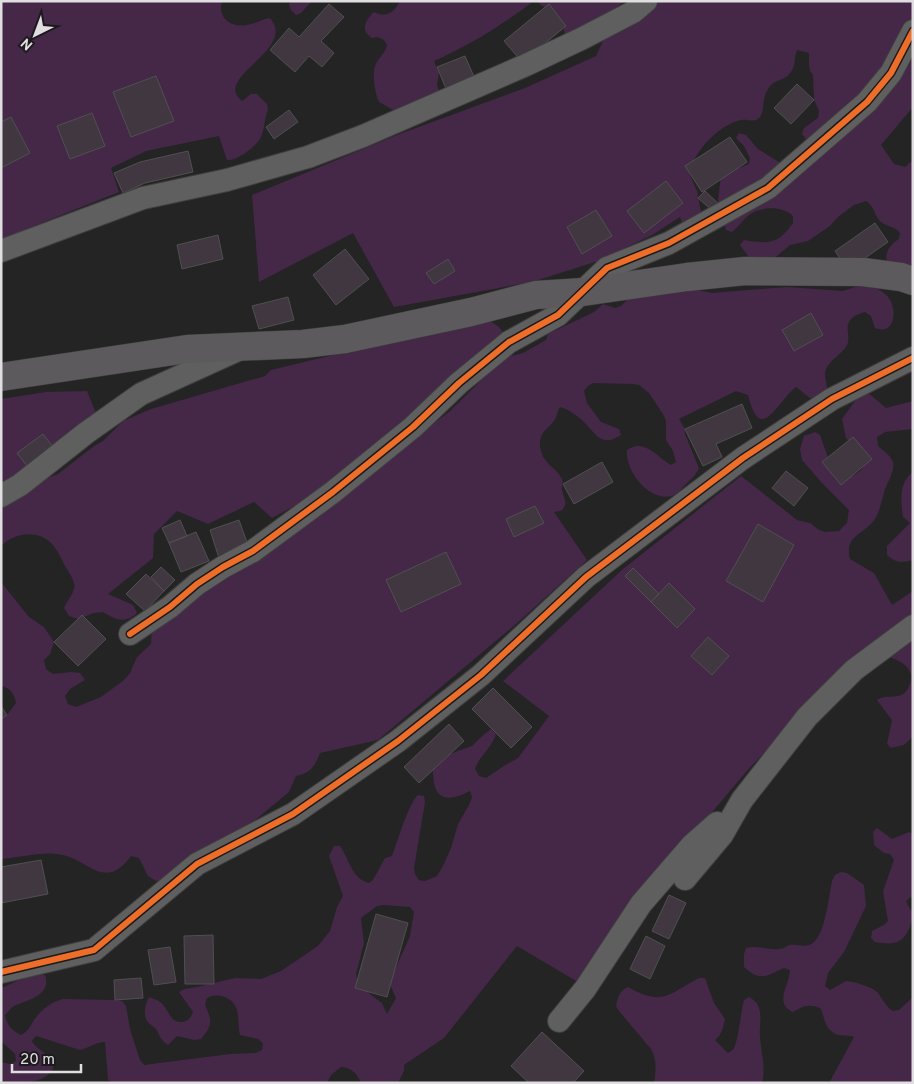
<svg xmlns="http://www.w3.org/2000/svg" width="914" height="1084" viewBox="0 0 914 1084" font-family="Overpass,sans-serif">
  <rect width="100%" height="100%" fill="#242424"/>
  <path fill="#452748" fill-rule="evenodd" d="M1 1H222C217 18 231 28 247 25 255 24 262 19 270 18 298 50 211 77 242 101L251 94H257L267 104 268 110C264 119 265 128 261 137 257 146 237 161 227 160L219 136 146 151 111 168 119 192 1 239Z
    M291 1H312L301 13 296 15 291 10 289 5Z
    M400 1H534C502 25 470 45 434 61L439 73 437 85 439 92 395 111 379 102C375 94 372 75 375 66 378 58 385 54 387 45L384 40 378 37 372 38C360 31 365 20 374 12 386 18 394 13 400 1Z
    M536 1H624L612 12 565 38C564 13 553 16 536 1Z
    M656 1H913V107L881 145 894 164 905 167 913 160V267L887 264C884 253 890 244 899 239L900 233C895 226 886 227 880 221 874 214 874 206 866 201L854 205 838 217 830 226 808 241 790 245 772 260H751L740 245 744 240C768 244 778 245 793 223V216C783 206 760 206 749 215 743 220 738 227 732 232L726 230 718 201 721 175 749 164 750 158 744 146 736 138 739 133 746 135 758 149 782 164 809 143 802 134 804 128 818 118 819 111 814 100 813 75 810 71 809 65V53L797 50C794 57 796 65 791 72 783 83 773 77 766 93 762 101 765 112 759 118 754 123 747 119 741 120 718 125 694 152 689 173L697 191 702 217 684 228 680 217 652 235 598 261 532 282 394 307 353 233 259 282 252 195 397 135 525 88 596 56 604 39Z
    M867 283C874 287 883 291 888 297 898 309 895 336 875 328L871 316 865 312C859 314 852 316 849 322 845 329 851 337 847 345 842 354 830 360 826 369 823 376 828 384 827 392L816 398H810L796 387C777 402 760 446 748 395L736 391 679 419 685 429V434L699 468C696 475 692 478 687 483 682 488 678 494 672 496 649 502 625 471 627 450 644 438 656 456 671 465L676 462 673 451 666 440V421L663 414 649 393 639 385 633 384 593 383 588 386 584 391 587 403 601 422 619 429 621 435C601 448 596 434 584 422 578 416 568 409 560 407 557 411 557 417 554 421 548 429 540 432 540 443 540 464 556 466 562 479 564 483 561 486 562 490 564 500 569 503 561 511L554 512 587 560 516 624 378 740 320 753C315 766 311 773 296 776L289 792 254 821 193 857 165 879 156 881 148 876 139 858 131 856C103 894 88 856 56 854 42 852 16 858 1 859V717L7 715 16 703C14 694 11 688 1 686V582L29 617 44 627 54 642 50 654 44 660 46 669 53 674 71 672 80 673 85 680 70 689 65 696 68 704 76 707 101 697 123 681 130 673 137 657 151 644 152 624 159 618 220 583 449 412 495 367 511 356 523 353 546 340 548 334 594 312 603 304 615 308 621 306 630 297 693 289 712 293 787 287 843 291Z
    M486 318 499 327 504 334 408 420 313 496 272 518 254 502 208 524 177 511 154 534 153 558 108 594 133 605 137 613C125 624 116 620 103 612L94 613 78 619 69 616 64 608C67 600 76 592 74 583 73 578 68 571 65 566 61 558 57 549 51 543 37 529 14 533 1 546V399L46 392 87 391 100 423 40 481 58 474 94 446 103 441 123 421 151 409 265 376 271 370Z
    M866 391 886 408 913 401V429L885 432 877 437 878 446C882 450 890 455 892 460 897 470 886 483 884 493 881 503 880 510 875 519 864 535 844 535 850 559L874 573 892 605 913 591V736L904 745 891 748 887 744 892 720 877 700C886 694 895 699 903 694 907 692 910 685 911 680 913 667 899 660 889 657 881 655 862 658 853 658L746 772 659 875 583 985 517 946 444 1038 404 1065V1071L398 1083H361C357 1073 352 1068 341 1067L331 1075 327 1083H113L108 1080 105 1042C96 1042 89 1048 80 1050L36 1036 32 1041C37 1051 50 1053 53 1064 54 1068 52 1071 49 1074 38 1084 17 1083 1 1083V1062L10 1064 16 1061 15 1054 1 1041V988C15 983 30 972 45 975 52 995 28 1000 14 1006 11 1008 8 1012 5 1015 7 1025 11 1030 21 1035 28 1031 30 1027 34 1020 41 1010 51 1002 63 999L115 1000 122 1001 126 1006 130 1029 140 1060 144 1065 230 1054 256 1053 262 1050 263 1043 258 1039 240 1035C238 1027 239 1018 237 1010 233 997 218 992 207 998L205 1005C212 1021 213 1025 201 1039L194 1040 177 1036 168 1045C161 1041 160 1036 156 1029 153 1026 149 1024 147 1021 143 1013 145 1004 149 997 153 999 157 999 160 1002 169 1008 169 1023 182 1022 189 1021 191 1017 193 1012L179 992 184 989 197 987 235 978 261 979 281 971 318 946 330 931 337 907 343 896 329 856 334 846H340C349 859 352 879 369 883L373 880 385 858 392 856C397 843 409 802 418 795L424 796 425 802 414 868 415 874 419 880 425 881 437 876 443 866 451 848 458 824 470 803 472 797 470 791C441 806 432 795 433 765L441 757 472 746 481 737 491 729 496 734C492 748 479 756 475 769L479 776 486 778 507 764 518 758 549 716 503 681 623 569 741 476 797 520 810 523 819 530 825 532 839 531 847 523 849 510 822 483 802 460 800 449 804 436 815 432 820 435 830 463 850 477C858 474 864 469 865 461L846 438 842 419 860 394ZM383 905 410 907 414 912 410 936 390 981 391 987 396 998 387 1014 382 1003 371 995 357 980 356 974 364 943 361 918 377 906Z
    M913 472V560C901 563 896 563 887 555V546L910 523 903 517C901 502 898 483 913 472Z
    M877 828 892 839 909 832 913 834V897H911L906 901C908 906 910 908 912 912 914 921 907 937 899 941 893 945 882 943 875 942L871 938 872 931 884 925 888 921 883 891 894 860 890 854 884 853 874 845 873 832Z
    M841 872 847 873 864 885 866 906 844 952 828 973 825 986 830 990 846 981C854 982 871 986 877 992 883 999 885 1006 893 1011L899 1010 913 997V1083H829L854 1037C849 1035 844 1036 838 1035 825 1030 825 1020 821 1009 811 1003 802 1006 793 1012 773 1003 790 985 790 970L784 968C767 976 760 982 744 967V954L746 948C761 944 776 955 789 945 795 944 803 947 809 945 825 941 829 895 832 881L835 875Z
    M699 978H705L714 1003 725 1019C723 1028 722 1035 715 1040L728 1053C731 1051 732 1051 734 1048 738 1042 741 1011 744 1000L749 997C754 1000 757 1002 759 1008 762 1017 759 1027 760 1036 761 1053 766 1066 762 1083H654C656 1070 657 1060 651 1049L619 1011 616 1006C618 997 619 991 628 987 663 1007 668 994 699 978Z"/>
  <path fill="#403740" stroke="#505050" d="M329 4 344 17 321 41 334 53 322 67 309 56 295 72 270 50 289 28 299 37Z
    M549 4 566 26 522 62 504 41Z
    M465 56 475 79 447 91 437 67Z
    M156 76 174 121 131 137 113 92Z
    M797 84 814 100 791 124 774 108Z
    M289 110 298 122 274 139 266 127Z
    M92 113 105 146 70 159 57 126Z
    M11 117 30 153 1 168V122Z
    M730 137 747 162 702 192 685 166Z
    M188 151 193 172 145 183 123 193 114 173 140 162Z
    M666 181 683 203 644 233 627 211Z
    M705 191 722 207 716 214 698 198Z
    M596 210 612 236 582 254 567 227Z
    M875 223 888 242 848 270 835 251Z
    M218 235 223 259 182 269 177 245Z
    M345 249 369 279 336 305 313 275Z
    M448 259 455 271 434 284 426 273Z
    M288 297 294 320 259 329 252 306Z
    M811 313 823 335 794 351 782 330Z
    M742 404 752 428 716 444 722 457 703 466 685 429Z
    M43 434 53 447 27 466 17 453Z
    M853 437 872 459 841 485 822 462Z
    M602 462 613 482 574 504 563 484Z
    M786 471 808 488 794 506 772 488Z
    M535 506 544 523 514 537 506 519Z
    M180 520 187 536 169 543 162 528Z
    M239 520 249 548 219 558 210 530Z
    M758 524 794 545 763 602 726 581Z
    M196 532 209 561 181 572 169 543Z
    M446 552 461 584 401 612 386 580Z
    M161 567 175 580 164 591 151 577Z
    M633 568 659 594 651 602 625 576Z
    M146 574 164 591 145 611 126 594Z
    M669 583 695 609 677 628 651 602Z
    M82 615 106 639 78 666 54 642Z
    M708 637 729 656 712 675 691 656Z
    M493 688 532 727 511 748 472 709Z
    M1 706 7 715 1 719Z
    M449 724 464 741 419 783 404 767Z
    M41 860 48 894 1 903V867Z
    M669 895 686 903 669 939 652 931Z
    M376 914 408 923 387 997 355 988Z
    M213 935 214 984H185L184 936Z
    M646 936 665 946 650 979 630 969Z
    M170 947 176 982 154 985 148 950Z
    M141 978 143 998 115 1000 114 980Z
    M542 1032 584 1071 573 1083H529L511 1066Z"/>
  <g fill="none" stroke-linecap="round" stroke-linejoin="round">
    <defs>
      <path id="street" d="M1 251 143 198 227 180 308 157 363 136 526 65 581 39 633 12 646 1
        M1 496 20 485 86 433 141 394 240 349
        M130 634 170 607 197 584 223 567 253 551 333 492 413 427 459 383 509 342 558 315 607 268 669 243 768 188 867 102 891 73 913 31
        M685 879 722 835 742 800 807 717 854 670 913 626
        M1 972 94 950 197 864 293 814 398 741 481 675 586 577 743 458 832 399 913 358
        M559 1021 585 989 641 904 692 845 717 823"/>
      <path id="secondary" d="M1 377 187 349 303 344 345 339 471 312 536 295 583 292 687 277 745 271 863 272 901 277 913 281"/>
    </defs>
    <use href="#street" stroke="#3f3f3f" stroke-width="24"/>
    <use href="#secondary" stroke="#3f3f3f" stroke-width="29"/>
    <use href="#street" stroke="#5f5f5f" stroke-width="22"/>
    <use href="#secondary" stroke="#5d5a5d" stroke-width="28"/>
    <defs>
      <path id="cycleway" d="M130 634 170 607 197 584 223 567 253 551 333 492 413 427 459 383 509 342 558 315 607 268 669 243 768 188 867 102 891 73 913 31
        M1 972 94 950 197 864 293 814 398 741 481 675 586 577 743 458 832 399 913 358"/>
    </defs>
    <use href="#cycleway" stroke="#1c1a1c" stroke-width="9"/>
    <use href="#cycleway" stroke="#ee6e29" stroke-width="6"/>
  </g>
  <rect width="914" height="1084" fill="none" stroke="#e0dee0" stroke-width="5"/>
  <g transform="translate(35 35) rotate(222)" stroke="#1c1a1c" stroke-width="4" paint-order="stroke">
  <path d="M0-4L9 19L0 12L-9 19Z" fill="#e0dee0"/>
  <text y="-8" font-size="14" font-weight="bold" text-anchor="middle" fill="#e0dee0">N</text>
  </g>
  <path d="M12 1064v8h69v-8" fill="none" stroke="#e0dee0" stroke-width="2.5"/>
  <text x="20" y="1064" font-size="15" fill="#e0dee0" stroke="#1c1a1c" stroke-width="4" paint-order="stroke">20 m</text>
</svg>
